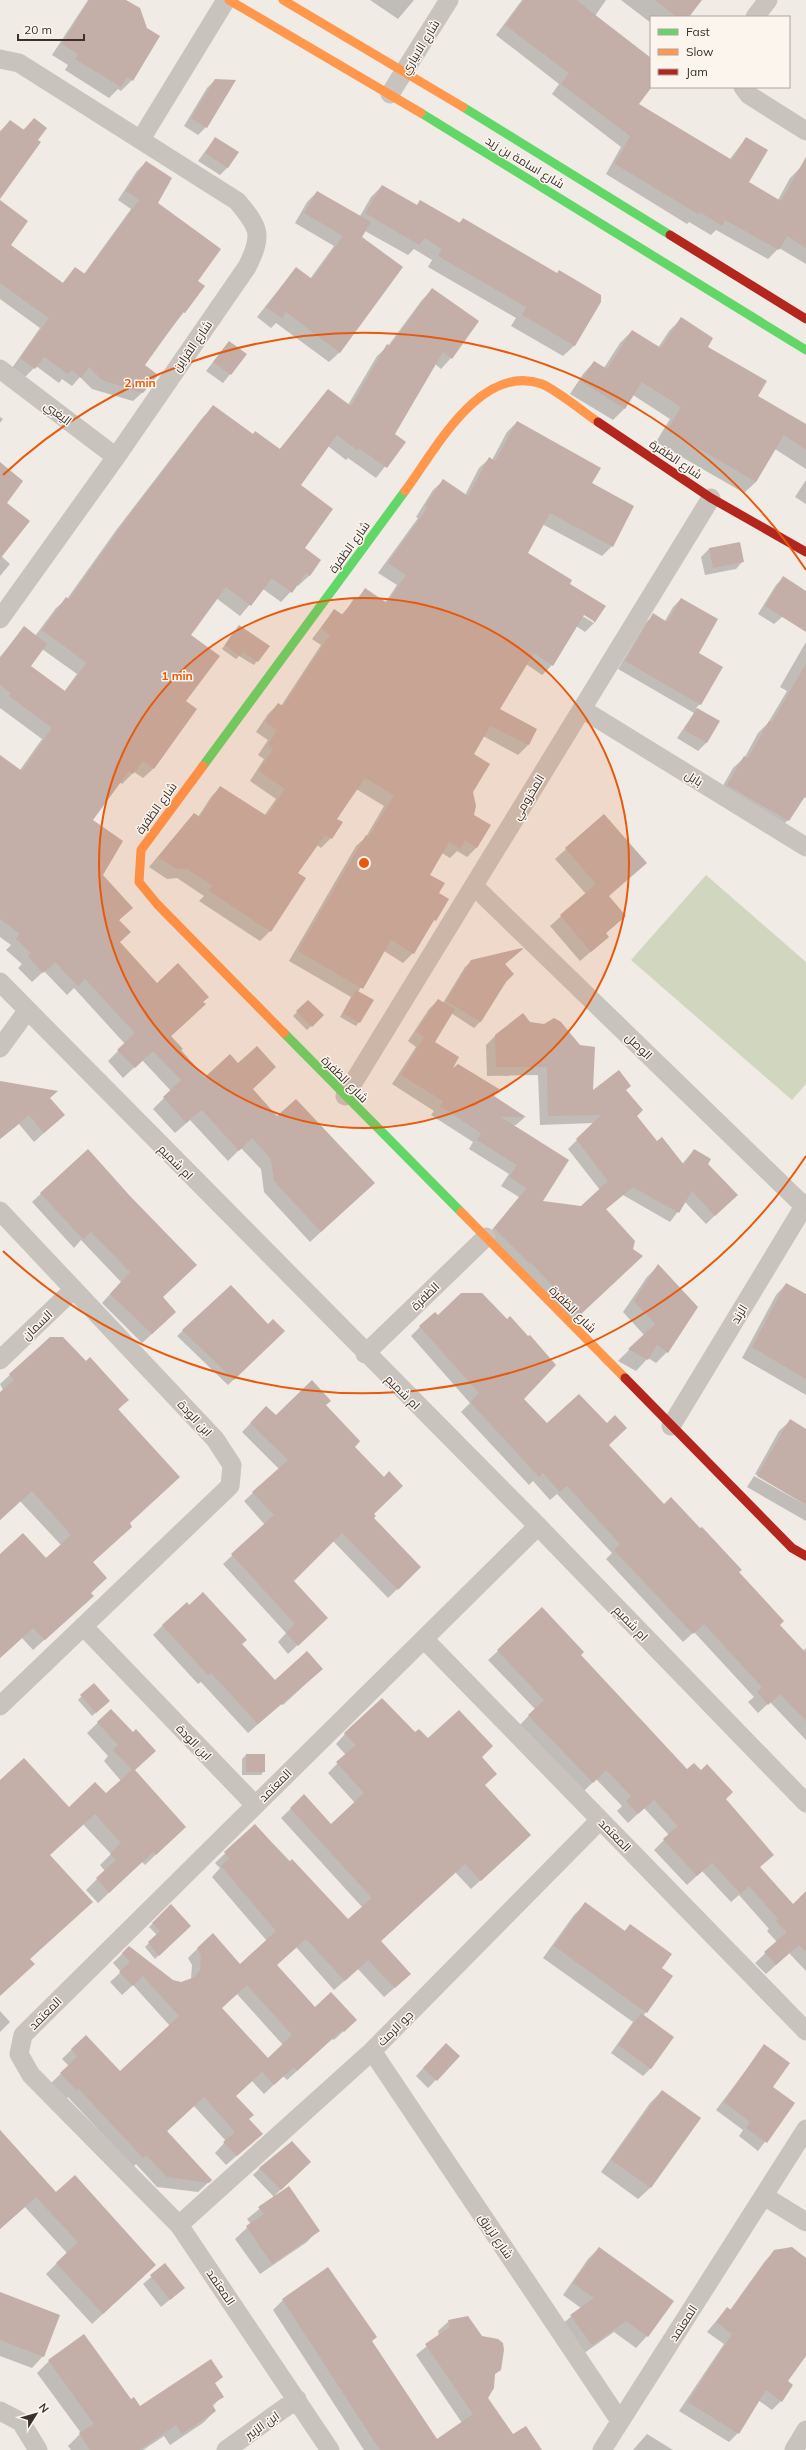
<svg xmlns="http://www.w3.org/2000/svg" width="806" height="2450" viewBox="0 0 806 2450" font-family="Mulish,Cairo,sans-serif">
  <rect width="100%" height="100%" fill="#f0ebe5"/>
  <path fill="#d1d6bf" d="M706 875 806 962V1084L792 1100 631 960Z"/>
  <path fill="#0003" fill-rule="evenodd" d="M88 0H124L132 80 121 91 118 89 109 98 65 70 68 65 52 55Z
    M370 0H414L398 19Z
    M522 0H606L595 16 651 59V86L637 104 730 159 746 138 748 182 778 200 790 178 800 168 806 172V264L779 248 768 259 716 230 711 235 689 222 687 224 606 174 621 147 552 94 559 84 496 35Z
    M621 0H700L688 17H651V23Z
    M215 80 234 81 206 127 198 135 184 126 207 88Z
    M34 119 37 141 0 197V131L10 121 23 130Z
    M215 138 228 167 220 175 198 161Z
    M146 162 156 204 196 281 204 286 143 365V392L133 401 92 389 80 377 72 386 62 379 59 383 36 366 25 377 12 368 40 328 0 299V202L10 245 62 284 75 268 84 274 131 209 118 200 137 171Z
    M382 186 416 206 421 201 459 223 463 219 600 301 574 346 563 356 511 326 516 318 428 267 432 260 414 249 408 255 365 231 360 237 340 352 329 362 276 323 271 328 257 317 296 268 310 279 334 246 295 223 307 202 317 192 360 216 371 197Z
    M433 289 451 358 441 369 435 364 394 435 404 442 376 478 348 458 346 460 328 446 299 486 303 548 320 560 309 576 298 586 297 585 281 602 263 589 240 616 216 598 189 635 185 701 154 768 143 778 134 772 122 784 119 782 91 820 102 875 131 908 119 920V943L157 984 202 1002 194 1015 170 1037 180 1050 205 1078 252 1089 277 1117 363 1193 310 1242 264 1192 261 1169 241 1148 228 1161 190 1120 175 1133 153 1109 171 1091 142 1060 123 1078 108 1061 125 1044 74 988 67 995 44 971 32 982 18 968 22 964 6 950 11 945 0 937V756L20 770 42 739 0 708V657L24 628 35 636 56 608 67 599 117 529 203 417 214 407 252 435 279 450 328 390 348 405 377 356 388 346 422 300ZM42 649 77 674 64 692 29 666Z
    M681 319 757 397 806 426V469L775 449 756 482 744 493 656 442 670 419 633 395 624 409 613 420 570 394 583 374 594 362 604 368 620 343 632 331 658 348 669 331Z
    M229 342 246 354 223 383 206 371Z
    M0 417 3 419 0 423Z
    M517 422 590 484 612 546 602 556 542 524 527 553 568 584 604 607 595 622 585 632 576 626 552 665 542 675 526 664 499 710 536 730 528 745 518 755 483 736 472 754 473 816 477 847 467 857 457 851 450 858 442 853 429 875 437 894 447 900 413 953 403 963 384 951 358 992 359 1022 356 1026 340 1017 351 997 289 961 356 846 366 837 384 806 356 789 335 819 331 838 321 848 317 845 297 874 270 931 260 941 199 901 204 896 177 878 167 879 149 867 185 824 194 814 198 817 211 797 220 787 264 816 276 799 250 781 264 759 258 755 268 740 256 732 268 714 278 704 281 706 321 645 312 639 334 610 341 615 365 590 385 603 397 585 378 573 418 518 416 517 433 490 443 481 465 495 479 468 489 459 492 460 507 432ZM580 612 594 620V623L579 614Z
    M0 463 6 503 1 556 10 564 0 576Z
    M806 480V504L795 497Z
    M739 543 743 561 736 569 705 575 701 557 709 549Z
    M784 577 782 617 774 624 758 614 776 585Z
    M681 599 697 654 700 704 696 708 719 721 706 743 698 751 677 738 694 713 618 669 646 622 654 615 665 621 673 607Z
    M235 630 268 646 254 665 239 656 236 659 222 649Z
    M806 642V798L803 797 788 820 777 831 717 796 733 768 745 757 758 733 768 723 787 691 780 687Z
    M604 815 608 896 625 916 605 934 608 937 580 961 550 926 586 894 555 859Z
    M522 949 504 965 505 982 480 1022 474 1028 451 1013 434 1042 449 1072 525 1117 516 1125H512L541 1202 582 1207 600 1190 568 1149 594 1123 540 1125 538 1075 487 1076 486 1045 495 1036 592 1092 625 1091 636 1116 657 1143 682 1164 694 1150 707 1164 727 1204 706 1224 685 1202 670 1222 623 1195 605 1210 632 1250 633 1264 570 1323 486 1237 519 1197 501 1186 509 1174 469 1149 473 1142 431 1115 434 1111 392 1084 416 1047 408 1041 429 1009 438 1000 443 1003 465 967 472 961Z
    M308 1001 322 1015 307 1030 293 1016Z
    M0 1083 49 1098 64 1115 34 1142 19 1124 0 1139Z
    M88 1150 162 1298 166 1321 142 1343 102 1303 121 1282 81 1240 74 1248 32 1202Z
    M658 1266 667 1352 656 1363 648 1358 636 1371 618 1361 644 1335 623 1312 647 1277Z
    M786 1284 806 1296V1395L742 1358 776 1295Z
    M231 1286 268 1325 283 1331 228 1385 177 1336Z
    M420 1327 523 1399 547 1425 608 1445 664 1505 737 1573 779 1625 803 1651 806 1648V1740L770 1702 758 1713 748 1702 754 1697 694 1632 683 1642 606 1559 612 1553 557 1494 550 1500 533 1481 529 1485 461 1412 470 1403 411 1336Z
    M50 1338 86 1362 127 1400 118 1410 129 1524 120 1537 92 1563 90 1593 93 1596 33 1650 22 1638 0 1658V1556L45 1559 61 1545 20 1501 0 1520V1393L3 1390 0 1384Z
    M325 1406 353 1447 384 1478 372 1518 420 1567 388 1598 333 1541 293 1581 318 1626 288 1654 278 1642 286 1633 223 1564 265 1525 244 1501 279 1469 242 1432 266 1407 275 1416Z
    M790 1421 806 1430V1503L755 1474 779 1431Z
    M754 1476 806 1505V1521L747 1487Z
    M163 1625 241 1645 275 1681 322 1669 283 1705 281 1704 248 1733 201 1682 198 1684 153 1635Z
    M498 1651 579 1655 687 1771 725 1799 759 1868 793 1906 806 1893V1971L789 1953 766 1974 755 1963 777 1942 767 1931 769 1929 739 1895 731 1902 702 1871 687 1885 654 1850 669 1835 644 1808 628 1823 617 1811 622 1806 596 1779 583 1792 519 1726 535 1709 488 1660Z
    M94 1684 109 1701 92 1716 78 1700Z
    M111 1710 134 1771 174 1837 145 1865 142 1862 98 1903 86 1890 105 1871 100 1865 111 1854 83 1824 49 1855 29 1959 0 1995V1781L69 1808 106 1795 121 1781 104 1761 108 1756 87 1733Z
    M345 1734H415L481 1757 484 1785 520 1845 471 1889 455 1872 380 1942 400 1983 384 1997 358 1969 334 1990 296 1947 276 1965 315 2008 346 2029 334 2040 332 2039 287 2080 283 2076 264 2094 252 2081 235 2096 248 2119 262 2134 226 2165 215 2153 226 2141 194 2106 166 2132 211 2180 198 2192 157 2187 136 2164 133 2167 68 2097 66 2099 51 2083 69 2066 62 2059 72 2049 120 2072 170 2026 133 1985 122 1995 110 1982 121 1972 113 1963 129 1947 173 1981 181 1983 191 1979 192 1965 188 1958 197 1949 240 1965 267 1941 212 1877 220 1868 215 1863 255 1825 348 1921 362 1907 281 1818 304 1796 331 1825 355 1803 328 1773 346 1755 336 1744ZM237 1994 283 2045 267 2059 221 2008Z
    M246 1755H264V1771L261 1775H242V1759Z
    M585 1904 624 1932 630 1925 660 1968 646 2012 643 2016 651 2068 643 2076 611 2053 633 2022 543 1958 574 1915Z
    M171 1905 190 1926 155 1959 145 1947 157 1935 149 1927Z
    M0 2011 10 2022 0 2032Z
    M764 2046 772 2087 794 2103 758 2151 739 2136 743 2130 716 2110Z
    M438 2052 459 2056 428 2088 416 2076Z
    M662 2091 700 2118 650 2188 638 2199 601 2172 650 2103Z
    M0 2130 56 2193 144 2276 92 2324 46 2274 67 2253 25 2207 0 2229Z
    M260 2168 303 2169 275 2195 318 2230 307 2242 260 2274 235 2239 251 2224 247 2219 274 2197 253 2175Z
    M599 2248 647 2336 636 2348 614 2332 580 2356 560 2326 581 2308 563 2295 588 2259Z
    M775 2251 806 2259V2354L786 2382 781 2401 772 2410 758 2400 738 2433 729 2442 679 2411 724 2344 707 2332 727 2308 730 2310 765 2261Z
    M165 2265 184 2288 161 2307 143 2284Z
    M0 2293 43 2356 32 2368 0 2356Z
    M283 2300 371 2342 437 2440 462 2423 416 2355 439 2336 438 2331 449 2321 500 2369 493 2376 486 2398 513 2436 541 2450H364L273 2310Z
    M49 2361 131 2400 140 2407 222 2377 214 2384 222 2396 212 2407 215 2411 203 2423 170 2445 164 2436 143 2450H71L68 2446 81 2433 37 2373Z
    M647 2434 673 2450H633Z"/>
  <path fill="#c3afa7" fill-rule="evenodd" d="M89 0H126L140 8 147 28 160 36 133 81 127 77 121 87 75 59 78 54 62 44Z
    M524 0H576L651 58V88L639 104 732 160 746 137 768 150 749 182 781 201 806 157V248L787 236 779 250 725 220 722 226 700 212 698 214 615 164 630 136 561 84 569 73 505 25Z
    M655 0H702L689 17H677Z
    M215 79 236 80 207 128 191 118Z
    M34 118 47 128 38 140 41 142 0 199V133L10 120 24 130Z
    M215 137 239 152 228 168 205 153Z
    M146 161 172 178 158 203 221 249 198 281 205 286 185 313 183 312 145 365 158 375 143 393 102 380 89 367 81 378 72 370 68 374 44 357 35 369 20 358 49 318 0 283V200L28 221 11 245 63 283 75 267 85 274 139 200 126 191Z
    M382 185 417 205 420 200 460 223 463 218 557 273 559 270 601 295V302L575 346 522 315 526 307 438 256 442 249 425 238 419 245 365 213Z
    M317 191 371 222 362 237 403 267 340 353 286 312 282 318 266 307 296 267 312 279 343 236 304 213Z
    M432 288 479 321 452 359 443 352 395 434 406 442 387 468 359 448 357 450 337 435 301 485 333 509 305 548 321 560 310 576 306 573 292 593 272 578 251 606 226 587 191 635 220 656 186 701 197 709 154 769 143 761 133 774 129 771 93 820 123 841 103 875 133 908 119 920 131 932 120 942 157 983 178 963 209 997 203 1002 206 1004 171 1036 183 1049 181 1050 205 1077 230 1054 238 1063 257 1046 276 1067 253 1089 277 1116 296 1099 375 1183 321 1232 274 1181 271 1159 252 1138 239 1151 202 1110 186 1123 163 1097 181 1080 153 1051 135 1068 117 1050 135 1033 85 979 78 986 55 962 43 973 28 956 31 953 16 939 20 934 0 919V755L22 771 52 728 9 696 11 693 0 685V658L24 626 47 644 31 666 65 691 87 663 42 630 66 597 69 599 128 517 213 405 253 434 255 431 280 449 328 389 351 406 387 344 390 346Z
    M681 317 713 338 708 347 767 381 758 396 806 424V450L784 435 756 482 667 430 681 407 642 382 625 409 581 381 594 361 607 369 632 330 661 348Z
    M229 341 247 354 231 375 213 362Z
    M517 421 601 468 592 483 634 506 613 547 550 513 528 553 572 580 570 584 606 606 595 622 584 615 553 666 534 653 500 709 537 729 529 745 490 726 474 754 490 764 473 792 476 806 474 815 491 825 477 848 465 840 461 849 449 842 430 875 445 883 439 893 449 899 436 921 434 920 414 954 391 940 363 989 298 951 366 835 369 837 394 795 365 778 337 819 343 822 332 839 325 835 298 873 306 878 271 932 208 890 213 886 187 869H177L158 857 194 813 200 817 220 786 267 816 285 789 259 771 273 749 268 745 277 730 265 722 278 703 283 706 330 635 321 628 334 609 343 615 355 597 358 599 365 588 387 603 406 575 388 563 427 508 425 506 443 479 468 496 489 457 495 461Z
    M0 462 23 481 7 503 30 521 0 559Z
    M740 542 744 562 713 568 709 548Z
    M783 576 806 591V632L765 606Z
    M681 598 718 619 699 653 723 667 701 705 625 661 653 613 667 622Z
    M239 625 270 646 258 662 243 652 240 656 225 645Z
    M806 664V795L789 821 727 785 744 756 748 758 769 721 772 722Z
    M697 708 720 721 707 743 684 730Z
    M604 814 647 863 609 896 626 916 606 933 609 937 591 952 560 915 596 884 565 848Z
    M522 948 523 949 505 964 514 974 506 982 481 1022 446 1001 471 960Z
    M356 990 374 1000 360 1023 343 1013Z
    M438 999 455 1009 435 1042 459 1057 453 1068 458 1064 499 1089 494 1096 526 1117H501L569 1160 543 1201 581 1206 608 1181 576 1139 601 1115 548 1116 547 1067H496L495 1035 523 1013 530 1022 544 1024 554 1018 561 1022 580 1045 595 1047 593 1090 619 1070 631 1086 626 1090 643 1110 637 1116 657 1141 662 1137 684 1165 694 1149 711 1159 708 1164 738 1195 715 1216 692 1191 679 1213 633 1187 606 1209 635 1241 633 1249 643 1256 580 1315 531 1263 530 1264 494 1228 527 1188 509 1177 517 1165 477 1140 481 1133 440 1106 443 1101 401 1075 424 1037 416 1032Z
    M308 1000 324 1015 312 1027 296 1011Z
    M0 1081 58 1091 50 1098 65 1115 44 1133 29 1115 0 1139Z
    M88 1149 130 1196 197 1265 163 1297 176 1312 152 1334 110 1294 130 1272 91 1232 83 1239 40 1193Z
    M658 1264 698 1307 668 1353 657 1345 648 1360 628 1349 655 1324 634 1301Z
    M786 1283 806 1294V1379L752 1347Z
    M231 1285 268 1324 273 1319 285 1331 234 1380 182 1330Z
    M461 1293H482L507 1319 510 1316 528 1336 530 1335 556 1365 524 1399 547 1423 579 1394 607 1423 615 1415 627 1428 609 1445 664 1504 671 1497 700 1528 702 1527 742 1570 739 1572 784 1621 780 1625 806 1653V1721L780 1694 768 1705 757 1692 762 1687 704 1624 693 1634 614 1550 620 1544 567 1486 560 1492 543 1473 539 1477 470 1402 479 1393 419 1326 435 1312 438 1315Z
    M50 1337H63L86 1361 90 1357 129 1400 118 1409 180 1477 130 1523 132 1527 93 1562 107 1578 91 1593 94 1596 45 1640 33 1628 0 1658V1554L23 1533 46 1558 71 1535 32 1491 0 1520V1392L14 1380 9 1374Z
    M312 1380 331 1401 326 1405 360 1441 355 1447 384 1477 389 1471 403 1486 374 1514 376 1516 374 1518 421 1567 398 1590 342 1533 294 1581 328 1618 298 1646 286 1633 295 1624 231 1554 274 1515 252 1492 288 1460 250 1423 266 1406 276 1415Z
    M790 1419 806 1429V1505L757 1476Z
    M203 1592 247 1640 242 1644 275 1680 307 1651 323 1669 258 1724 211 1673 208 1675 162 1625 187 1602 189 1605Z
    M542 1607 584 1652 581 1655 687 1769 694 1763 701 1770 707 1764 733 1792 726 1799 774 1855 760 1867 793 1904 806 1891V1952L799 1945 776 1965 764 1952 787 1932 776 1921 778 1919 749 1886 741 1894 712 1863 697 1876 663 1839 678 1826 654 1800 638 1814 626 1801 631 1796 606 1770 593 1783 528 1715 544 1700 497 1650Z
    M94 1683 110 1701 96 1713 80 1695Z
    M382 1698 415 1732 419 1729 428 1738 459 1710 493 1746 482 1757 497 1774 485 1785 531 1835 481 1881 465 1864 381 1941 411 1974 395 1988 368 1960 345 1981 306 1939 277 1965 315 2007 331 1992 357 2020 344 2032 342 2030 297 2071 294 2067 274 2085 262 2072 236 2096 254 2115 249 2119 263 2134 237 2156 223 2142 235 2132 204 2097 167 2131 212 2180 209 2183 167 2177 146 2155 143 2158 78 2088 76 2090 60 2073 78 2056 71 2049 86 2035 120 2071 179 2016 143 1976 133 1986 119 1972 130 1962 122 1953 129 1946 173 1980 181 1982 195 1977 200 1970 201 1955 197 1948 213 1933 240 1964 276 1931 221 1866 230 1858 224 1852 255 1824 289 1862 292 1859 348 1919 372 1898 290 1808 304 1794 331 1824 364 1793 336 1762 356 1745 344 1733ZM247 1985 292 2035 268 2058 222 2008Z
    M111 1709 133 1732 136 1729 156 1751 135 1770 186 1827 156 1855 153 1852 109 1893 96 1878 116 1860 110 1854 121 1843 95 1814 50 1855 93 1902 30 1959 35 1964 0 1996V1780L24 1758 69 1807 95 1782 106 1793 132 1770 113 1750 118 1745 97 1722Z
    M246 1754H265V1772H246Z
    M585 1902 625 1931 630 1924 672 1954 662 1968 673 1976 647 2013 554 1946Z
    M171 1904 191 1926 159 1956 148 1942 160 1931 152 1923Z
    M641 2013 674 2037 651 2069 618 2045Z
    M446 2043 460 2056 437 2081 423 2068Z
    M764 2044 790 2063 773 2087 795 2103 767 2143 746 2128 750 2122 724 2102Z
    M662 2090 701 2118 651 2188 611 2160Z
    M0 2130 56 2192 75 2175 156 2265 103 2314 56 2263 78 2242 36 2197 0 2229Z
    M292 2141 311 2162 281 2190 259 2168Z
    M289 2186 320 2231 272 2264 246 2226 264 2214 258 2207Z
    M599 2247 674 2301 648 2337 626 2321 592 2345 570 2315 594 2298 573 2283Z
    M792 2247 806 2258V2356L788 2381 793 2385 782 2402 766 2390 739 2434 688 2402 732 2334 716 2322 727 2307 731 2310 774 2250Z
    M165 2263 185 2288 170 2300 150 2275Z
    M328 2267 377 2337 372 2341 437 2439 473 2414 425 2344 450 2327 448 2320 468 2316 482 2336 498 2339 503 2343 504 2350 501 2370 495 2374 494 2388 488 2398 513 2434 526 2426 542 2450H380L282 2299Z
    M0 2292 60 2315 44 2357 0 2340Z
    M84 2334 131 2399 134 2397 140 2406 211 2359 223 2377 215 2383 224 2397 212 2404 216 2411 182 2434 176 2425 139 2450H90L79 2433 94 2424 48 2360Z"/>
  <g fill="none" stroke-linecap="round" stroke-linejoin="round">
    <path stroke="#c9c3be" stroke-width="19" d="M755 17 768 0
      M0 59 19 63 237 201C260 228 263 235 247 267L116 457 0 619
      M743 87 749 95 806 131
      M390 94 449 0
      M141 139 226 0
      M0 369 116 457
      M582 709 806 847
      M474 886 804 1206
      M0 982 538 1526 806 1803
      M0 1048 27 1011
      M345 1096 711 498
      M0 1211 215 1439 232 1465 230 1486 0 1706
      M365 1354 486 1237
      M0 1360 74 1289
      M671 1426 806 1203
      M83 1626 255 1805
      M424 1639 806 2031
      M372 2051 620 2421
      M764 2196 806 2222
      M179 2225 372 2051 600 1820
      M0 2411 21 2422 38 2450
      M226 2450 297 2399
      M330 2450 179 2225 31 2075 19 2054 23 2035 538 1526
      M602 2450 806 2129
      M794 2450 806 2430"/>
    <path stroke="#63d668" stroke-width="9" d="M463 107 670 235
      M421 113 806 350
      M203 766 405 491
      M284 1033 461 1212"/>
    <path stroke="#ff974d" stroke-width="9" d="M229 0 421 113
      M283 0 463 107
      M405 491C435 451 480 362 542 384 555 389 585 413 598 422
      M203 766 141 850 139 882 157 904 284 1033
      M461 1212 625 1378"/>
    <path stroke="#b3261e" stroke-width="9" d="M670 235 806 319
      M598 422 711 498 806 552
      M625 1378 792 1548 806 1556"/>
  </g>
  <circle cx="364" cy="863" r="265" fill="#e8590c" fill-opacity=".12"/>
  <g fill="none" stroke="#e8590c" stroke-width="2">
    <circle cx="364" cy="863" r="265"/>
    <path d="M806 1156A530 530 0 0 1 3 1251M3 475A530 530 0 0 1 806 570"/>
  </g>
  <g text-anchor="middle" dominant-baseline="central" stroke-width="3" stroke-linejoin="round" paint-order="stroke">
    <g font-size="12" fill="#3b302b" stroke="#fbf5ee">
      <text transform="translate(420 47) rotate(-58)">شارع الابياري</text>
      <text transform="translate(525 162) rotate(31)">شارع اسامة بن زيد</text>
      <text transform="translate(192 346) rotate(-55)">شارع القراين</text>
      <text transform="translate(58 413) rotate(37)">اليغبي</text>
      <text transform="translate(676 459) rotate(34)">شارع الظفرة</text>
      <text transform="translate(349 547) rotate(-54)">شارع الظفرة</text>
      <text transform="translate(694 778) rotate(32)">بابل</text>
      <text transform="translate(528 797) rotate(-59)">المخزومي</text>
      <text transform="translate(156 808) rotate(-54)">شارع الظفرة</text>
      <text transform="translate(639 1046) rotate(44)">الوصل</text>
      <text transform="translate(345 1079) rotate(45)">شارع الظفرة</text>
      <text transform="translate(176 1162) rotate(45)">ام شميم</text>
      <text transform="translate(425 1296) rotate(-44)">الظفرة</text>
      <text transform="translate(573 1309) rotate(45)">شارع الظفرة</text>
      <text transform="translate(739 1314) rotate(-59)">الرند</text>
      <text transform="translate(37 1325) rotate(-44)">السمان</text>
      <text transform="translate(403 1392) rotate(45)">ام شميم</text>
      <text transform="translate(195 1418) rotate(47)">ابن الودة</text>
      <text transform="translate(631 1623) rotate(46)">ام شميم</text>
      <text transform="translate(194 1742) rotate(46)">ابن الودة</text>
      <text transform="translate(275 1785) rotate(-45)">المعتمد</text>
      <text transform="translate(615 1835) rotate(46)">المعتمد</text>
      <text transform="translate(45 2013) rotate(-45)">المعتمد</text>
      <text transform="translate(395 2028) rotate(-45)">جو الرمث</text>
      <text transform="translate(496 2236) rotate(56)">شارع لزيرق</text>
      <text transform="translate(221 2287) rotate(56)">المعتمد</text>
      <text transform="translate(683 2323) rotate(-57)">المعتمد</text>
      <text transform="translate(262 2425) rotate(-35)">ابن الزبير</text>
    </g>
  </g>
  <circle cx="364" cy="863" r="6" fill="#e8590c" stroke="#fbf5ee" stroke-width="2"/>
  <g font-size="12" text-anchor="middle" font-weight="bold" fill="#e8590c" stroke="#fbf5ee" stroke-width="3" stroke-linejoin="round" paint-order="stroke">
    <text x="140" y="387">2 min</text>
    <text x="177" y="680">1 min</text>
  </g>
  <rect x="650" y="16" width="140" height="72" fill="#fbf5ee" stroke="#aea6a0"/>
  <rect x="658" y="29" width="20" height="6" fill="#63d668" stroke="#aea6a0"/>
  <text x="686" y="36" font-size="12" fill="#3b302b">Fast</text>
  <rect x="658" y="49" width="20" height="6" fill="#ff974d" stroke="#aea6a0"/>
  <text x="686" y="56" font-size="12" fill="#3b302b">Slow</text>
  <rect x="658" y="69" width="20" height="6" fill="#b3261e" stroke="#aea6a0"/>
  <text x="686" y="76" font-size="12" fill="#3b302b">Jam</text>
  <g transform="translate(36 2414) rotate(53)" stroke="#fbf5ee" stroke-width="3" paint-order="stroke">
  <path d="M0-3L7 15L0 10L-7 15Z" fill="#3b302b"/>
  <text y="-6" font-size="11" font-weight="bold" text-anchor="middle" fill="#3b302b">N</text>
  </g>
  <path d="M18 34v6h66v-6" fill="none" stroke="#3b302b" stroke-width="2"/>
  <text x="24" y="34" font-size="12" fill="#3b302b" stroke="#fbf5ee" stroke-width="3" paint-order="stroke">20 m</text>
</svg>
